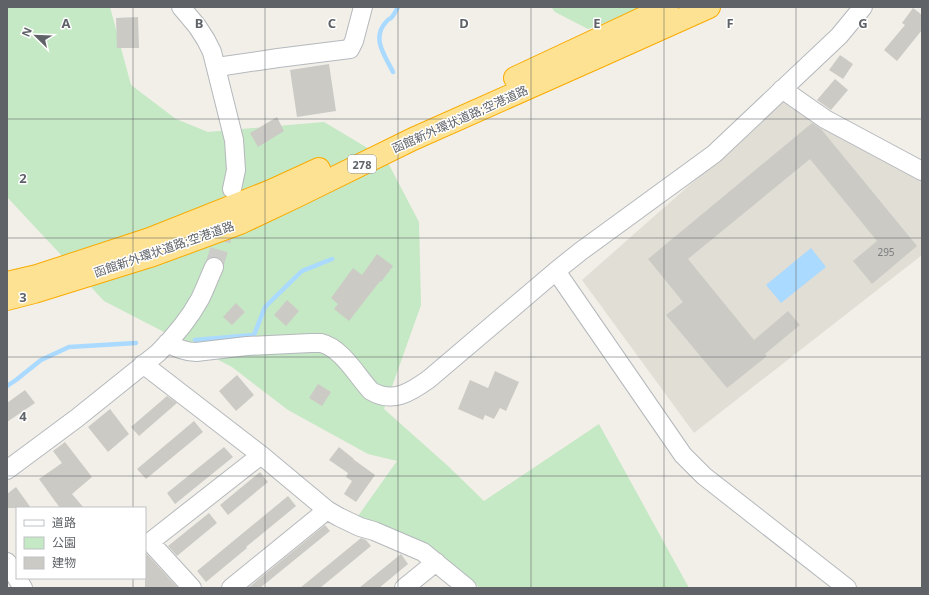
<svg xmlns="http://www.w3.org/2000/svg" width="929" height="595" viewBox="0 0 929 595" font-family="'Noto Sans','Noto Sans JP',sans-serif">
  <rect width="100%" height="100%" fill="#f1efe8"/>
  <path fill="#e1ded6" d="M787 99 922 176V255L694 433 582 280Z"/>
  <path fill="#c5e8c5" d="M7 7H110L131 85 176 119 208 132 324 122 386 159 419 222 421 305 384 409 448 466 484 501 599 424 689 588H480L439 554 410 537 358 516 397 461 368 454 288 410 232 367 104 301 7 197Z
    M551 7H643L634 12 588 29 555 12Z"/>
  <path fill="#aadaff" d="M811 248 826 267 781 303 766 285Z"/>
  <g fill="none" stroke-linecap="round" stroke-linejoin="round">
    <path stroke="#aadaff" stroke-width="4.5" d="M393 72C385 56 371 38 386 22 387 20 389 19 391 18 394 15 396 11 398 7
      M195 340 254 335 265 307 302 271 332 259
      M7 386 16 380 41 360 69 347 136 343"/>
  </g>
  <path fill="#cccac5" d="M913 8 922 15V30L897 61 884 50 905 25 902 23Z
    M138 17 139 48H117L116 18Z
    M840 55 853 64 843 79 829 70Z
    M329 64 336 111 297 117 290 70Z
    M835 79 848 90 831 110 817 100Z
    M277 117 284 131 258 147 250 133Z
    M812 123 821 129 917 246 872 284 853 261 877 241 810 159 688 259 754 340 788 311 800 325 765 354 767 356 727 388 666 315 683 302 648 259Z
    M377 254 393 266 381 282 380 281 349 321 334 309 338 304 331 298 353 268 362 275Z
    M287 300 299 311 286 326 274 315Z
    M236 303 245 312 232 325 223 317Z
    M495 371 519 382 506 411 500 408 494 419 485 415 483 420 458 409 470 380 488 388Z
    M237 375 254 395 236 411 219 391Z
    M318 384 331 392 322 406 309 398Z
    M25 390 35 403 7 422V403Z
    M167 396 177 403 139 436 131 427Z
    M110 409 129 434 108 452 88 427Z
    M194 421 203 432 146 479 137 469Z
    M65 442 92 477 72 494 84 508H60L39 479 62 463 53 451Z
    M224 447 233 457 175 504 167 493Z
    M339 447 354 459H353L375 475 356 502 344 494 352 481 346 477 348 473 329 460Z
    M260 472 268 482 228 515 220 505Z
    M16 487 31 508H7V494Z
    M288 496 296 506 246 547 247 548 206 582 197 571Z
    M209 513 217 523 177 556 168 546Z
    M325 525 330 531 260 588H248Z
    M361 538 366 540 371 546 320 588H300Z
    M145 552 178 588H145Z
    M401 554 408 564 379 588H359Z"/>
  <g fill="none" stroke-linecap="round" stroke-linejoin="round">
    <path stroke="#ccccc8" stroke-width="18" stroke-dasharray="18 9" stroke-linecap="butt" d="M214 267 225 229 227 219"/>
    <defs>
      <path id="minor" d="M181 7 197 26 206 40 212 52 234 140 236 170 232 189
        M224 66 278 58 350 49 354 41 363 7
        M782 89 825 119 922 171
        M556 271 683 455 704 476 847 588
        M167 343C177 348 185 352 196 352L247 346 311 343C314 343 318 343 321 343 342 348 357 376 371 391 393 404 411 392 429 379L556 271 581 251 714 154 839 36 863 7
        M143 364 261 455 327 510 339 517 360 527 374 531 423 552 467 588
        M7 470 77 418 158 353C174 337 189 319 200 299 205 289 209 278 214 267
        M7 562 23 588
        M192 588 150 542 261 455
        M231 588 327 510
        M404 588 436 562"/>
      <path id="highway" d="M515 78 667 7
        M7 283 37 276 150 239 271 191 319 169
        M7 299 34 292 153 255 240 223 297 196 413 139 602 55 709 7"/>
    </defs>
    <use href="#minor" stroke="#b5b8bc" stroke-width="20"/>
    <use href="#highway" stroke="#f9ab00" stroke-width="24"/>
    <use href="#minor" stroke="#fff" stroke-width="18"/>
    <use href="#highway" stroke="#fde293" stroke-width="22"/>
  </g>
  <path fill="none" stroke="#5f6368" stroke-width="1" stroke-opacity="0.55" d="M133 7V508M265 7V588M398 7V588M531 7V588M664 7V588M796 7V588M7 119H922M7 238H922M7 357H922M7 476H922M133 578V588"/>
  <g text-anchor="middle" dominant-baseline="central" stroke-width="3" stroke-linejoin="round" paint-order="stroke">
    <g font-size="10" fill="#7a7d7f">
      <text x="886" y="252">295</text>
    </g>
    <rect fill="#fff" stroke="#8f9295" stroke-width="1" x="348" y="155" width="28" height="18" rx="3"/>
    <g font-size="11" font-weight="bold" fill="#5f6368">
      <text x="362" y="164">278</text>
    </g>
    <g font-size="12" fill="#5f6368" stroke="#fff">
      <text transform="translate(460 119) rotate(-24)">函館新外環状道路;空港道路</text>
      <text transform="translate(164 249) rotate(-19)">函館新外環状道路;空港道路</text>
    </g>
  </g>
  <g font-size="13" text-anchor="middle" font-weight="bold" fill="#5f6368" stroke="#fff" stroke-width="3" stroke-linejoin="round" paint-order="stroke">
    <text x="66" y="28">A</text>
    <text x="199" y="28">B</text>
    <text x="332" y="28">C</text>
    <text x="464" y="28">D</text>
    <text x="597" y="28">E</text>
    <text x="730" y="28">F</text>
    <text x="863" y="28">G</text>
    <text x="23" y="183">2</text>
    <text x="23" y="302">3</text>
    <text x="23" y="421">4</text>
  </g>
  <rect width="929" height="595" fill="none" stroke="#5f6368" stroke-width="16"/>
  <rect x="16" y="507" width="130" height="72" fill="#ffffff" stroke="#bfc1c3"/>
  <rect x="24" y="520" width="20" height="6" fill="#ffffff" stroke="#bfc1c3"/>
  <text x="52" y="527" font-size="12" fill="#5f6368">道路</text>
  <rect x="24" y="537" width="20" height="12" fill="#c5e8c5" stroke="#bfc1c3"/>
  <text x="52" y="547" font-size="12" fill="#5f6368">公園</text>
  <rect x="24" y="557" width="20" height="12" fill="#cccac5" stroke="#bfc1c3"/>
  <text x="52" y="567" font-size="12" fill="#5f6368">建物</text>
  <g transform="translate(36 36) rotate(293)" stroke="#ffffff" stroke-width="3" paint-order="stroke">
  <path d="M0-3L7 15L0 10L-7 15Z" fill="#5f6368"/>
  <text y="-6" font-size="11" font-weight="bold" text-anchor="middle" fill="#5f6368">N</text>
  </g>
</svg>
